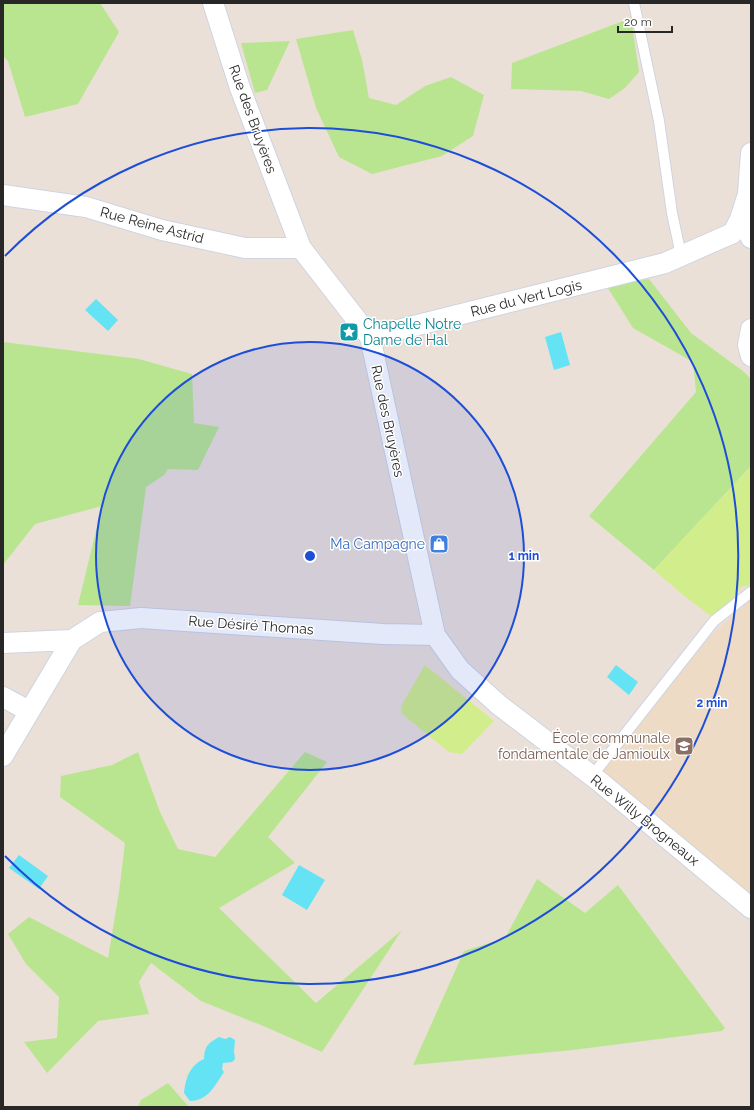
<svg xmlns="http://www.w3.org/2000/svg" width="754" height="1110" viewBox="0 0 754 1110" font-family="Raleway,sans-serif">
  <rect width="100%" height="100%" fill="#ebe0d7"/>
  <path fill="#eedbc5" d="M751 598V900L596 773 639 719 713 634Z"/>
  <path fill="#bae590" d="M3 3H100L119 32 78 104 25 117 8 61 3 56Z
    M631 18 639 72 625 88 609 99 581 91 511 89 512 63Z
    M353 30 362 60 369 98 396 105 425 86 451 77 484 95 473 136 442 156 372 174 339 157 316 108 296 39Z
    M290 41 267 90 255 93 241 43Z
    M649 279 691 333 743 371 751 379V466L654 570 589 516 696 392 693 362 633 328 606 285Z
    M3 342 139 359 192 374 194 423 219 427 198 470 168 469 164 475 146 487 130 606 78 605 102 506 35 524 3 565Z
    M138 752 160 812 178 849 215 857 305 752 327 762 268 837 295 863 219 908 316 1003 402 930 322 1052 268 1028 201 1001 151 963 139 982 149 1014 98 1021 47 1073 24 1042 57 1038 59 997 26 964 8 934 29 917 108 958 119 892 125 843 60 797 61 776 112 765Z
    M537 879 585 913 618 885 725 1028 722 1031 573 1050 413 1065 464 951 505 938Z
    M168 1083 189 1107H138L141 1100Z"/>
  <path fill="#d2ed8b" d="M751 466V585L741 587 716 620 683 595 654 570Z
    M425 665 494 721 462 754 449 752 402 714 401 706Z"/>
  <path fill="#64e3f4" d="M96 299 118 320 108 331 85 310Z
    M561 332 570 365 554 370 545 337Z
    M616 665 638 682 629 695 607 677Z
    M19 855 48 876 39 889 9 868Z
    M299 865 325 880 307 910 282 895Z
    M219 1037 225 1039 230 1037 235 1040 234 1051 235 1059 232 1062 223 1063 222 1069 224 1072C215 1085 208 1101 190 1101L184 1093C186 1078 189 1066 204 1059 205 1046 207 1044 219 1037Z"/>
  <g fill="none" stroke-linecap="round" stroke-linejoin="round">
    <defs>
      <path id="lane" d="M634 3 659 121 672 213 681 255
        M592 776 714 621 751 592"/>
      <path id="street" d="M213 3 240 88 301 248 370 337 435 635 460 670 499 705 600 782 751 908
        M3 195 86 207 162 230 245 248H301
        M740 219 749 230 751 238
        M751 329 748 345 751 356
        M370 337 665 263 733 233 740 219 748 194 751 153
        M3 643 72 640
        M3 697 29 711
        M3 756 72 640 100 622 141 618 383 634 435 635"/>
    </defs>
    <use href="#lane" stroke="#cdd4e2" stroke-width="12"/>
    <use href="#street" stroke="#cdd4e2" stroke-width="22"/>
    <use href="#lane" stroke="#fff" stroke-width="10"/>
    <use href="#street" stroke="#fff" stroke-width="20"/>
  </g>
  <circle cx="310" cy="556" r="214" fill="#1d4ed8" fill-opacity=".12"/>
  <g fill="none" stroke="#1d4ed8" stroke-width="2">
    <circle cx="310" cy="556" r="214"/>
    <path d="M5 256A428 428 0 1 1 5 856"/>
  </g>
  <defs>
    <symbol id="sight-square" viewBox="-11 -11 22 22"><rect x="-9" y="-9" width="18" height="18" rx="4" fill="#0f9aa8" stroke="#fff"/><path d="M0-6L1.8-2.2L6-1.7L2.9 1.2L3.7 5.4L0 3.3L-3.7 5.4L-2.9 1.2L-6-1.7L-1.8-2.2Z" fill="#fff"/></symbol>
    <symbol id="shop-square" viewBox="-11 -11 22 22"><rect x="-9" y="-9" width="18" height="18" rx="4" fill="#3f7fe0" stroke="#fff"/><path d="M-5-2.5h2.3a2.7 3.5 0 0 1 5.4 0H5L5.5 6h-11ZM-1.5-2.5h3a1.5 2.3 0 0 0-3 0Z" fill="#fff"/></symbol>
    <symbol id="school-square" viewBox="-11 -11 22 22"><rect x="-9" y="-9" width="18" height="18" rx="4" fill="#8d6e63" stroke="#fff"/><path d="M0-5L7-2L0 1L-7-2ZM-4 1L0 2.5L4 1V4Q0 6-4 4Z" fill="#fff"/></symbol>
  </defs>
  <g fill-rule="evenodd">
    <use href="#sight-square" x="338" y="321" width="22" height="22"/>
    <use href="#shop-square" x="428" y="533" width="22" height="22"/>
    <use href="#school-square" x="673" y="735" width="22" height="22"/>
  </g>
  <g text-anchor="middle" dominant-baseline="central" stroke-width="3" stroke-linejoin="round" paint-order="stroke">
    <g font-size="14" fill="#272727" stroke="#fff">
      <text transform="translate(253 119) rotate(70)">Rue des Bruyères</text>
      <text transform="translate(152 225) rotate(15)">Rue Reine Astrid</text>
      <text transform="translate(526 298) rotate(-14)">Rue du Vert Logis</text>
      <text transform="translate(388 421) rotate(78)">Rue des Bruyères</text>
      <text transform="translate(251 625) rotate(4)">Rue Désiré Thomas</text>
      <text transform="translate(645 820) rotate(39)">Rue Willy Brogneaux</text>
    </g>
    <g font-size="14" fill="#0d838f" stroke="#fff" text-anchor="start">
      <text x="363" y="324">Chapelle Notre<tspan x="363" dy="16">Dame de Hal</tspan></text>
    </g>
    <g font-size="14" fill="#366cbe" stroke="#fff" text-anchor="end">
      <text x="425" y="544">Ma Campagne</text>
    </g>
    <g font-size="14" fill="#785e54" stroke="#fff" text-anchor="end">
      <text x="670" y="738">École communale<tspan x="670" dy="16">fondamentale de Jamioulx</tspan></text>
    </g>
  </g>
  <circle cx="310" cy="556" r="6" fill="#1d4ed8" stroke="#fff" stroke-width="2"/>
  <g font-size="12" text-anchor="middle" font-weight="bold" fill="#1d4ed8" stroke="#fff" stroke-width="3" stroke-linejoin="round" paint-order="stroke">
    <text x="524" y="560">1 min</text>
    <text x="712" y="707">2 min</text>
  </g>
  <rect width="754" height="1110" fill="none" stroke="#272727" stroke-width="8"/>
  <path d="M618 26v6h54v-6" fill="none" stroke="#272727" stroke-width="2"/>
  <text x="624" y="26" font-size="12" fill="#272727" stroke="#ffffff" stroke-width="3" paint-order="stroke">20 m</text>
</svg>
